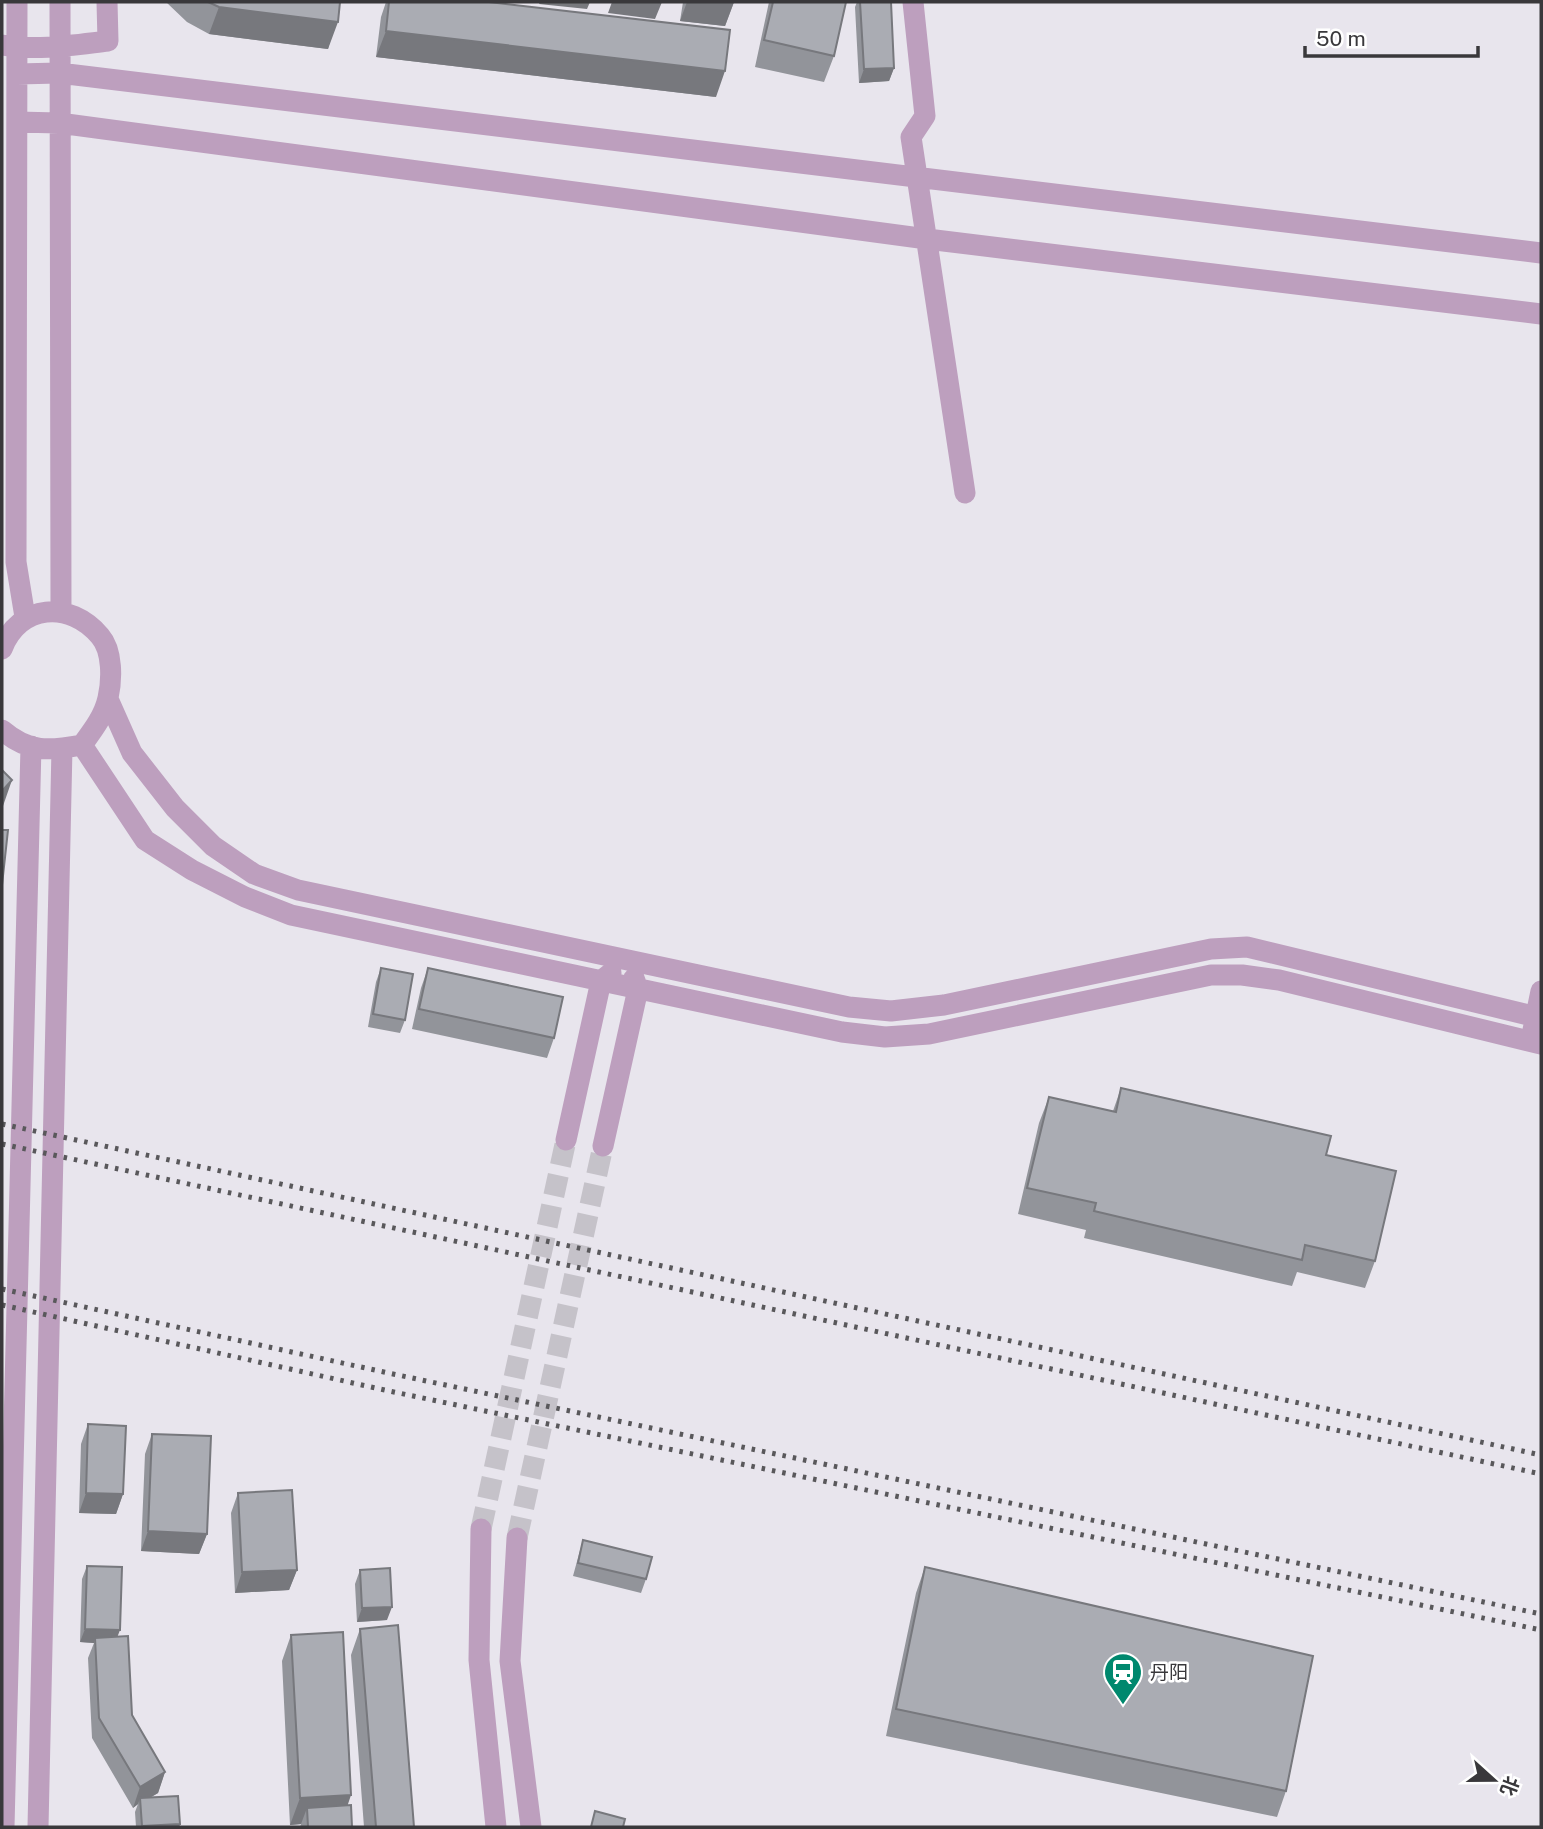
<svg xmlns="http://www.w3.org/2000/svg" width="1543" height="1829" viewBox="0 0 1543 1829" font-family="'Public Sans','Noto Sans SC',sans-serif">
  <rect width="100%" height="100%" fill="#e8e5ed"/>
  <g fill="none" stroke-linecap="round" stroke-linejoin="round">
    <path stroke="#c5c2c9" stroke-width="21" stroke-dasharray="21 10" stroke-linecap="butt" d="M481 1529 566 1140
      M517 1538 603 1146"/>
    <path stroke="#bd9fbe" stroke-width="21" d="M17 2 16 562 25 617
      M60 2 61 612
      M913 2 925 116 911 137 965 493
      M2 45C37 51 73 45 108 41L107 2
      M17 74 59 73 1541 253
      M17 122 59 123 927 239 1541 314
      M2 649C19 604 70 600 100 636 113 651 112 680 108 698 104 716 93 730 82 745 49 751 29 753 2 730
      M108 699 132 753 175 808 213 846 254 874 298 890 849 1007 891 1011 944 1005 1211 949 1247 947 1541 1018
      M82 745 145 840 192 870 245 897 291 915 842 1032 885 1037 929 1034 1211 975H1242L1279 980 1541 1044
      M1533 1030 1541 991
      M566 1140 601 981 611 973
      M603 1146 638 989 634 978
      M481 1529 479 1660 496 1827
      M517 1538 510 1661 531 1827
      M4 1827 31 746
      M38 1827 62 748"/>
    <path stroke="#59585b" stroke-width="5" stroke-dasharray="3.5 7" stroke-linecap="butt" d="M2 1124 1541 1455
      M2 1144 1541 1474
      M2 1289 393 1374 1541 1614
      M2 1305 389 1391 1541 1630"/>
  </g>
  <path fill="#92949a" d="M166 2H340L328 49 209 34 187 22Z
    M386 2H489L716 97 376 57 381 17Z
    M683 2H734L725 26 680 21Z
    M769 2H846L834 56 824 82 755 67Z
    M857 2H891L894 68 889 81 859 83 855 7Z
    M381 968 405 1020 400 1033 368 1027 376 982Z
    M428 968 554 1038 547 1058 412 1029 421 988Z
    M1121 1088 1326 1155 1375 1261 1365 1288 1297 1272 1292 1286 1084 1238 1086 1230 1018 1214 1039 1123 1049 1097 1113 1111Z
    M88 1424 123 1494 116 1514 79 1513 81 1444Z
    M152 1434 207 1534 199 1554 141 1551 145 1454Z
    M238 1493 297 1570 289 1590 235 1593 231 1513Z
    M583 1540 646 1579 641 1593 573 1576 579 1554Z
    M87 1566 117 1637 132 1715 165 1772 158 1793 150 1798 180 1824 179 1827H136L135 1812 138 1804 133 1808 92 1738 88 1658 94 1643 80 1642 82 1579Z
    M925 1567 1286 1791 1277 1817 886 1736 916 1593Z
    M360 1570 387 1620 357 1622 355 1584Z
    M360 1629 414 1827H364L351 1655Z
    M291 1635 348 1805 352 1827H300L301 1824 290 1825 282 1661Z"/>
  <path fill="#77787d" d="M540 2H590L587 9 539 4Z
    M612 2H662L655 19 608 13Z
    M687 2H734L725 26 680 21Z
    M219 7 338 22 328 49 209 34Z
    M386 31 725 71 716 97 376 57Z
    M894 68 889 81 859 83 864 69Z
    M12 780 3 806 2 807V791Z
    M86 1493 123 1494 116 1514 79 1513Z
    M148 1531 207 1534 199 1554 141 1551Z
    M297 1570 289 1590 235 1593 242 1572Z
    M392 1607 387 1620 357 1622 362 1608Z
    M85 1629 120 1630 115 1643 95 1638 94 1643 80 1642Z
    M165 1772 158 1793 140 1803V1798L138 1804 133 1808 140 1787Z
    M351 1795 342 1822 307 1808 301 1824 290 1825 300 1798Z
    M180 1824 179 1827H141L142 1826Z"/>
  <path fill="#aaacb3" stroke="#77787d" stroke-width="2" d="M208 2H340L338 22 219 7Z
    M389 2H489L730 30 725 71 386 31Z
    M773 2H846L834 56 764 40Z
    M860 2H891L894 68 864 69Z
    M2 770 12 780 2 791Z
    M2 830H8L2 885Z
    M381 968 413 974 405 1020 373 1014Z
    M428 968 563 997 554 1038 419 1009Z
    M1121 1088 1331 1136 1326 1155 1396 1171 1375 1261 1305 1245 1302 1260 1094 1211 1096 1203 1027 1188 1049 1097 1116 1112Z
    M88 1424 126 1426 123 1494 86 1493Z
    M152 1434 211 1436 207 1534 148 1531Z
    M292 1490 297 1570 242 1572 238 1493Z
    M583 1540 652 1557 646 1579 578 1563Z
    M87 1566 122 1567 120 1630 85 1629Z
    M925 1567 1313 1656 1286 1791 896 1709Z
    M390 1568 392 1607 362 1608 360 1570Z
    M398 1625 414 1827H376L360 1629Z
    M343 1632 351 1795 300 1798 291 1635Z
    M128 1636 132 1715 165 1772 140 1787 99 1718 95 1638Z
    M178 1796 180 1824 142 1826 140 1798Z
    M351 1805 352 1827H308L307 1808Z
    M595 1811 625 1819 623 1827H591Z"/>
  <defs>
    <symbol id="station-pin" viewBox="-11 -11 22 30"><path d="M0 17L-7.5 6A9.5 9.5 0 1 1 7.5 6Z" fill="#00886e" stroke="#fff"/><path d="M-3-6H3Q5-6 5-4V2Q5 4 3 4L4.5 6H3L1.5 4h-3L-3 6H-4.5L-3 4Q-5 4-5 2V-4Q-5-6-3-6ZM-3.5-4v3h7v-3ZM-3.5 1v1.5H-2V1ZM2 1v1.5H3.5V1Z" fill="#fff"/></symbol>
  </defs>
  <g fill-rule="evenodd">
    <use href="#station-pin" x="1101" y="1650" width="44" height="60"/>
  </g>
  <g text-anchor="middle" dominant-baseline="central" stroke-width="5" stroke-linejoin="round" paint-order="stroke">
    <g font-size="19" fill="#39383b" stroke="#fff" text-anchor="start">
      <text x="1150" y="1672">丹阳</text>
    </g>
  </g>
  <rect width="1543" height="1829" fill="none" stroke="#39383b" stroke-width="7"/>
  <g transform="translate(1494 1780) rotate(111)" stroke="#ffffff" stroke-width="5" paint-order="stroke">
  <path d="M0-5L12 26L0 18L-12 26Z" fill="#39383b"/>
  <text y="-10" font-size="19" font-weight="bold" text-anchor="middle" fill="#39383b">北</text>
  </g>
  <path d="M1305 46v10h173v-10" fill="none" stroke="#39383b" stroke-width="3.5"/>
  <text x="1316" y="46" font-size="21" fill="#39383b" stroke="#ffffff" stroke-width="5" paint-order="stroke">50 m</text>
</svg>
